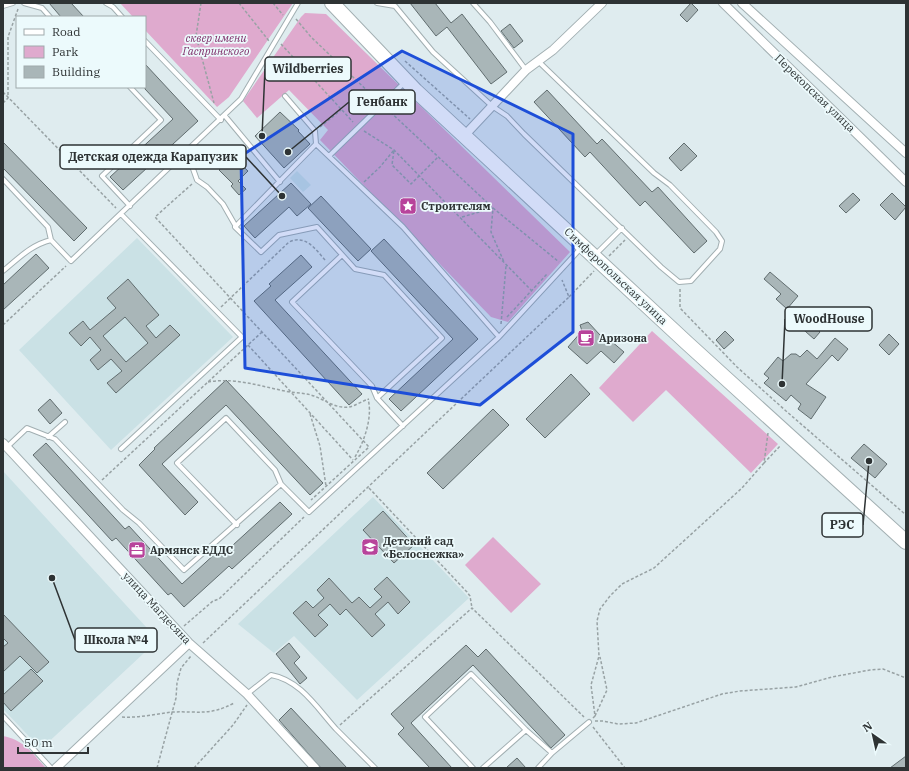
<svg xmlns="http://www.w3.org/2000/svg" width="909" height="771" viewBox="0 0 909 771" font-family="'IBM Plex Serif',serif">
  <rect width="100%" height="100%" fill="#dfecef"/>
  <path fill="#cae1e5" d="M297 171 311 185 303 192 290 178Z
    M137 238 233 337 111 450 19 350Z
    M3 471 158 640 41 749 3 709Z
    M373 497 469 598 357 700 294 636 274 653 238 624Z"/>
  <path fill="#dfaace" d="M120 3H293L229 97 217 107 145 30V17H133Z
    M305 13 326 14 570 252 508 322 491 317 320 140 328 130 289 90 257 118 243 101 301 17Z
    M652 331 778 444 751 473 666 390 633 422 599 388Z
    M493 537 541 584 511 613 465 565Z
    M3 736C24 740 32 753 46 768H3Z"/>
  <path fill="#a9b6b8" stroke="#616d6f" fill-rule="evenodd" d="M49 3H71L84 17H61Z
    M410 3H435L451 23 462 14 507 72 491 84 447 27 436 36Z
    M691 3 698 10 687 22 680 15Z
    M510 24 523 41 514 48 501 31Z
    M145 64 198 121 123 190 110 177 173 119 145 89Z
    M547 90 597 144 602 139 652 192 658 187 707 241 694 253 645 201 640 206 590 152 585 157 534 102Z
    M280 112 299 130 298 131 310 144 284 168 255 136Z
    M3 142 87 228 74 241 3 168Z
    M684 143 697 156 681 171 669 158Z
    M233 157 248 171 238 181 246 189 239 195 231 186 233 184 219 170Z
    M291 183 311 204 297 216 289 207 255 238 244 226Z
    M853 193 860 200 846 213 839 206Z
    M892 193 906 207 895 220 880 205Z
    M321 196 371 249 358 261 308 208Z
    M384 239 478 339 401 411 389 399 453 339 371 251Z
    M36 254 49 268 3 310V285Z
    M301 255 312 267 275 300 362 394 349 405 254 301 271 286 269 284Z
    M770 272 798 296 787 309 776 299 781 294 764 279Z
    M128 279 159 315 146 326 156 338 170 325 180 335 116 393 107 383 122 371 111 359 98 370 90 360 101 350 90 337 81 346 69 333 83 321 90 330 116 308 107 298ZM125 317 148 343 126 362 103 336Z
    M804 316 820 332 814 339 797 324Z
    M588 322 600 335H604L624 352 614 363 601 351 587 364 568 347 582 331 580 325Z
    M725 331 734 340 724 349 716 340Z
    M889 334 899 344 889 355 879 345Z
    M835 338 848 349 838 361 832 355 806 384 826 397 811 419 798 409 801 404 791 395 786 401 764 383 769 378 764 374 778 357 783 361 791 354H796L800 357 807 350 817 359Z
    M571 374 590 394 545 438 526 419Z
    M226 380 323 483 310 495 226 405 162 464 198 502 185 515 139 465 155 449 154 448Z
    M50 399 62 413 50 424 38 410Z
    M493 409 509 425 443 489 427 473Z
    M46 443 125 529 129 526 182 584 217 552 221 556 280 502 292 514 232 569 229 566 184 607 171 593 168 595 116 538 112 541 33 455Z
    M864 444 887 464 875 478 851 458Z
    M383 511 414 545 394 563 363 530Z
    M387 577 410 602 398 614 388 602 375 614 385 625 372 637 346 609 340 615 330 604 318 615 328 625 315 637 293 613 306 601 313 608 324 598 317 590 329 578 352 603 359 597 370 608 382 597 374 589Z
    M3 614 49 662 37 673 20 656 3 672V647L8 643 3 638Z
    M289 643 300 657 294 663 307 678 300 684 276 654Z
    M466 645 478 657 486 649 565 735 551 748 473 665 411 723 452 768H430L398 734 404 728 391 714Z
    M31 669 43 681 11 711 3 702V695Z
    M291 708 347 768H321L279 720Z
    M906 756V768H890Z
    M517 758 526 768H506Z"/>
  <g fill="none" stroke-linecap="round" stroke-linejoin="round">
    <defs>
      <path id="service" d="M24 3 42 8 50 17
        M106 3 113 7 122 17
        M377 3 395 6 433 52 492 106 507 116 524 134 661 267 679 282 691 281 720 249 722 241 716 232 670 185 654 173 538 61
        M473 3 490 22 526 70
        M3 6 13 3
        M145 41 221 120
        M285 96 315 131 316 144
        M225 116 280 182
        M187 152 197 180 207 187 223 204 235 225
        M329 156 404 83
        M3 179 48 227 51 240 71 261 241 99 298 3
        M130 206 102 176 161 120 130 87
        M342 255 292 302 372 386 377 398
        M595 255 622 228
        M3 271C19 258 31 245 51 240
        M403 426 377 398 442 338 384 275 355 269 317 227 279 235 261 252 235 227 316 144 403 227 499 337
        M48 437 65 422
        M7 447 27 428 55 439 123 510 139 523 184 570 281 484
        M121 449 242 337 121 214
        M237 525 177 463 226 418 275 470 281 484 309 512 499 337 581 248
        M247 694 271 675C300 680 317 708 336 729 349 742 362 755 375 768
        M3 716 51 768
        M552 753 589 722
        M473 768 425 717 471 674 526 730 552 753 538 768
        M483 768 526 730"/>
      <path id="minor" d="M723 3 906 182
        M742 3 906 153
        M464 136 526 70 553 50 602 3
        M3 443 189 643 247 694 315 768
        M56 768 189 643"/>
      <path id="trunk" d="M332 3 416 91 687 343 906 542"/>
    </defs>
    <use href="#service" stroke="#a2afb2" stroke-width="6"/>
    <use href="#minor" stroke="#a2afb2" stroke-width="10"/>
    <use href="#trunk" stroke="#a2afb2" stroke-width="16"/>
    <path stroke="#98a2a4" stroke-width="1.5" stroke-dasharray="3 2" stroke-linecap="butt" d="M201 3 196 36 214 103
      M239 3 269 41
      M273 3 283 15
      M296 19 311 37 377 100
      M281 44 353 122
      M405 61 470 119
      M3 92 116 208
      M3 103 8 98V37L18 9
      M387 109 493 208 559 262
      M320 127 341 110
      M364 131 394 150 531 290
      M364 182 380 167 394 150 392 165 411 184 438 157
      M192 184 155 217 369 447 311 500
      M462 217 493 208 491 232 504 262
      M609 256 625 240
      M680 289V308L737 367 786 411 906 515
      M569 297 594 271
      M221 307 289 242C306 234 316 250 326 261
      M507 317 547 274
      M501 324 506 266
      M3 325 66 266
      M248 345 353 460
      M208 382C236 377 262 387 290 392 298 393 306 393 314 396 325 400 336 409 349 407 355 406 362 401 369 399
      M310 414 320 446 326 486
      M768 433 764 463 781 445
      M355 457C364 442 373 417 368 399
      M102 480 262 332
      M369 488 467 592 470 596 472 608
      M184 626 213 601 219 599 304 517
      M203 643 569 297 562 280
      M595 716 607 690 600 657
      M122 717C139 718 156 714 172 712 198 711 210 716 234 703
      M593 718 595 716 591 685 599 656 597 621 600 609 610 596 622 584 654 568 742 488 764 463
      M595 721H603L618 724 636 723 722 694 740 691 796 687 832 677 870 670 883 669 906 678
      M340 725 472 608 584 717
      M593 727 625 768
      M157 768 176 698 177 683 181 668 191 656
      M194 768 233 725 247 705"/>
    <use href="#service" stroke="#fff" stroke-width="4"/>
    <use href="#minor" stroke="#fff" stroke-width="8"/>
    <use href="#trunk" stroke="#fff" stroke-width="14"/>
  </g>
  <path fill="#1d4ed8" fill-opacity="0.2" stroke="#1d4ed8" stroke-width="3" stroke-linejoin="round" d="M402 51 573 134V332L480 405 245 368 241 156Z"/>
  <defs>
    <symbol id="sight-square" viewBox="-11 -11 22 22"><rect x="-9" y="-9" width="18" height="18" rx="4" fill="#b8439b" stroke="#ecfafc"/><path d="M0-6L1.8-2.2L6-1.7L2.9 1.2L3.7 5.4L0 3.3L-3.7 5.4L-2.9 1.2L-6-1.7L-1.8-2.2Z" fill="#fff"/></symbol>
    <symbol id="cafe-square" viewBox="-11 -11 22 22"><rect x="-9" y="-9" width="18" height="18" rx="4" fill="#b8439b" stroke="#ecfafc"/><path d="M-5.5-4.5H6V0H3Q3 3.5 0 3.5H-2.5Q-5.5 3.5-5.5 0ZM3-3.2v2h1.7v-2ZM-6 4.5H4V6H-6Z" fill="#fff"/></symbol>
    <symbol id="school-square" viewBox="-11 -11 22 22"><rect x="-9" y="-9" width="18" height="18" rx="4" fill="#b8439b" stroke="#ecfafc"/><path d="M0-5L7-2L0 1L-7-2ZM-4 1L0 2.5L4 1V4Q0 6-4 4Z" fill="#fff"/></symbol>
    <symbol id="office-square" viewBox="-11 -11 22 22"><rect x="-9" y="-9" width="18" height="18" rx="4" fill="#b8439b" stroke="#ecfafc"/><path d="M-6-3h4V-5.5h4V-3h4V5H-6ZM-1-4.5V-3h2v-1.5ZM-6 0V1H6V0Z" fill="#fff"/></symbol>
  </defs>
  <g fill-rule="evenodd">
    <use href="#sight-square" x="398" y="196" width="20" height="20"/>
    <use href="#cafe-square" x="576" y="328" width="20" height="20"/>
    <use href="#school-square" x="360" y="537" width="20" height="20"/>
    <use href="#office-square" x="127" y="540" width="20" height="20"/>
  </g>
  <g text-anchor="middle" dominant-baseline="central" stroke-width="3.5" stroke-linejoin="round" paint-order="stroke">
    <g font-size="11" font-style="italic" fill="#80326c" stroke="#ecfafc">
      <text x="216" y="38">сквер имени<tspan x="216" dy="13">Гаспринского</tspan></text>
    </g>
    <g font-size="11" fill="#2e3334" stroke="#ecfafc">
      <text transform="translate(815 93) rotate(44)">Перекопская улица</text>
      <text transform="translate(616 276) rotate(43)">Симферопольская улица</text>
      <text transform="translate(157 608) rotate(47)">улица Магдесяна</text>
    </g>
    <g font-size="11" font-weight="bold" fill="#2e3334" stroke="#ecfafc" text-anchor="start">
      <text x="421" y="206">Строителям</text>
      <text x="599" y="338">Аризона</text>
      <text x="383" y="541">Детский сад<tspan x="383" dy="13">«Белоснежка»</tspan></text>
      <text x="150" y="550">Армянск ЕДДС</text>
    </g>
  </g>
  <path fill="none" stroke="#2e3334" stroke-width="1.5" d="M262 136L265 69M288 152L349 102M282 196L246 157M782 384L785 319M869 461L863 525M52 578L75 640"/>
  <g fill="#2e3334" stroke="#ecfafc" stroke-width="1.5">
    <circle cx="262" cy="136" r="4"/>
    <circle cx="288" cy="152" r="4"/>
    <circle cx="282" cy="196" r="4"/>
    <circle cx="782" cy="384" r="4"/>
    <circle cx="869" cy="461" r="4"/>
    <circle cx="52" cy="578" r="4"/>
  </g>
  <g fill="#ecfafc" stroke="#2e3334" stroke-width="1.5">
    <rect x="265" y="57" width="86" height="24" rx="4"/>
    <rect x="349" y="90" width="66" height="24" rx="4"/>
    <rect x="60" y="145" width="186" height="24" rx="4"/>
    <rect x="785" y="307" width="87" height="24" rx="4"/>
    <rect x="822" y="513" width="41" height="24" rx="4"/>
    <rect x="75" y="628" width="82" height="24" rx="4"/>
  </g>
  <g font-size="12" text-anchor="middle" font-weight="bold" fill="#2e3334">
    <text x="308" y="73">Wildberries</text>
    <text x="382" y="106">Генбанк</text>
    <text x="153" y="161">Детская одежда Карапузик</text>
    <text x="829" y="323">WoodHouse</text>
    <text x="842" y="529">РЭС</text>
    <text x="116" y="644">Школа №4</text>
  </g>
  <rect width="909" height="771" fill="none" stroke="#2e3334" stroke-width="8"/>
  <rect x="16" y="16" width="130" height="72" fill="#ecfafc" stroke="#a0aaac"/>
  <rect x="24" y="29" width="20" height="6" fill="#ffffff" stroke="#a0aaac"/>
  <text x="52" y="36" font-size="12" fill="#2e3334">Road</text>
  <rect x="24" y="46" width="20" height="12" fill="#dfaace" stroke="#a0aaac"/>
  <text x="52" y="56" font-size="12" fill="#2e3334">Park</text>
  <rect x="24" y="66" width="20" height="12" fill="#a9b6b8" stroke="#a0aaac"/>
  <text x="52" y="76" font-size="12" fill="#2e3334">Building</text>
  <g transform="translate(873 735) rotate(326)" stroke="#ecfafc" stroke-width="3" paint-order="stroke">
  <path d="M0-3L7 15L0 10L-7 15Z" fill="#2e3334"/>
  <text y="-6" font-size="11" font-weight="bold" text-anchor="middle" fill="#2e3334">N</text>
  </g>
  <path d="M18 747v6h70v-6" fill="none" stroke="#2e3334" stroke-width="2"/>
  <text x="24" y="747" font-size="12" fill="#2e3334" stroke="#ecfafc" stroke-width="3" paint-order="stroke">50 m</text>
</svg>
